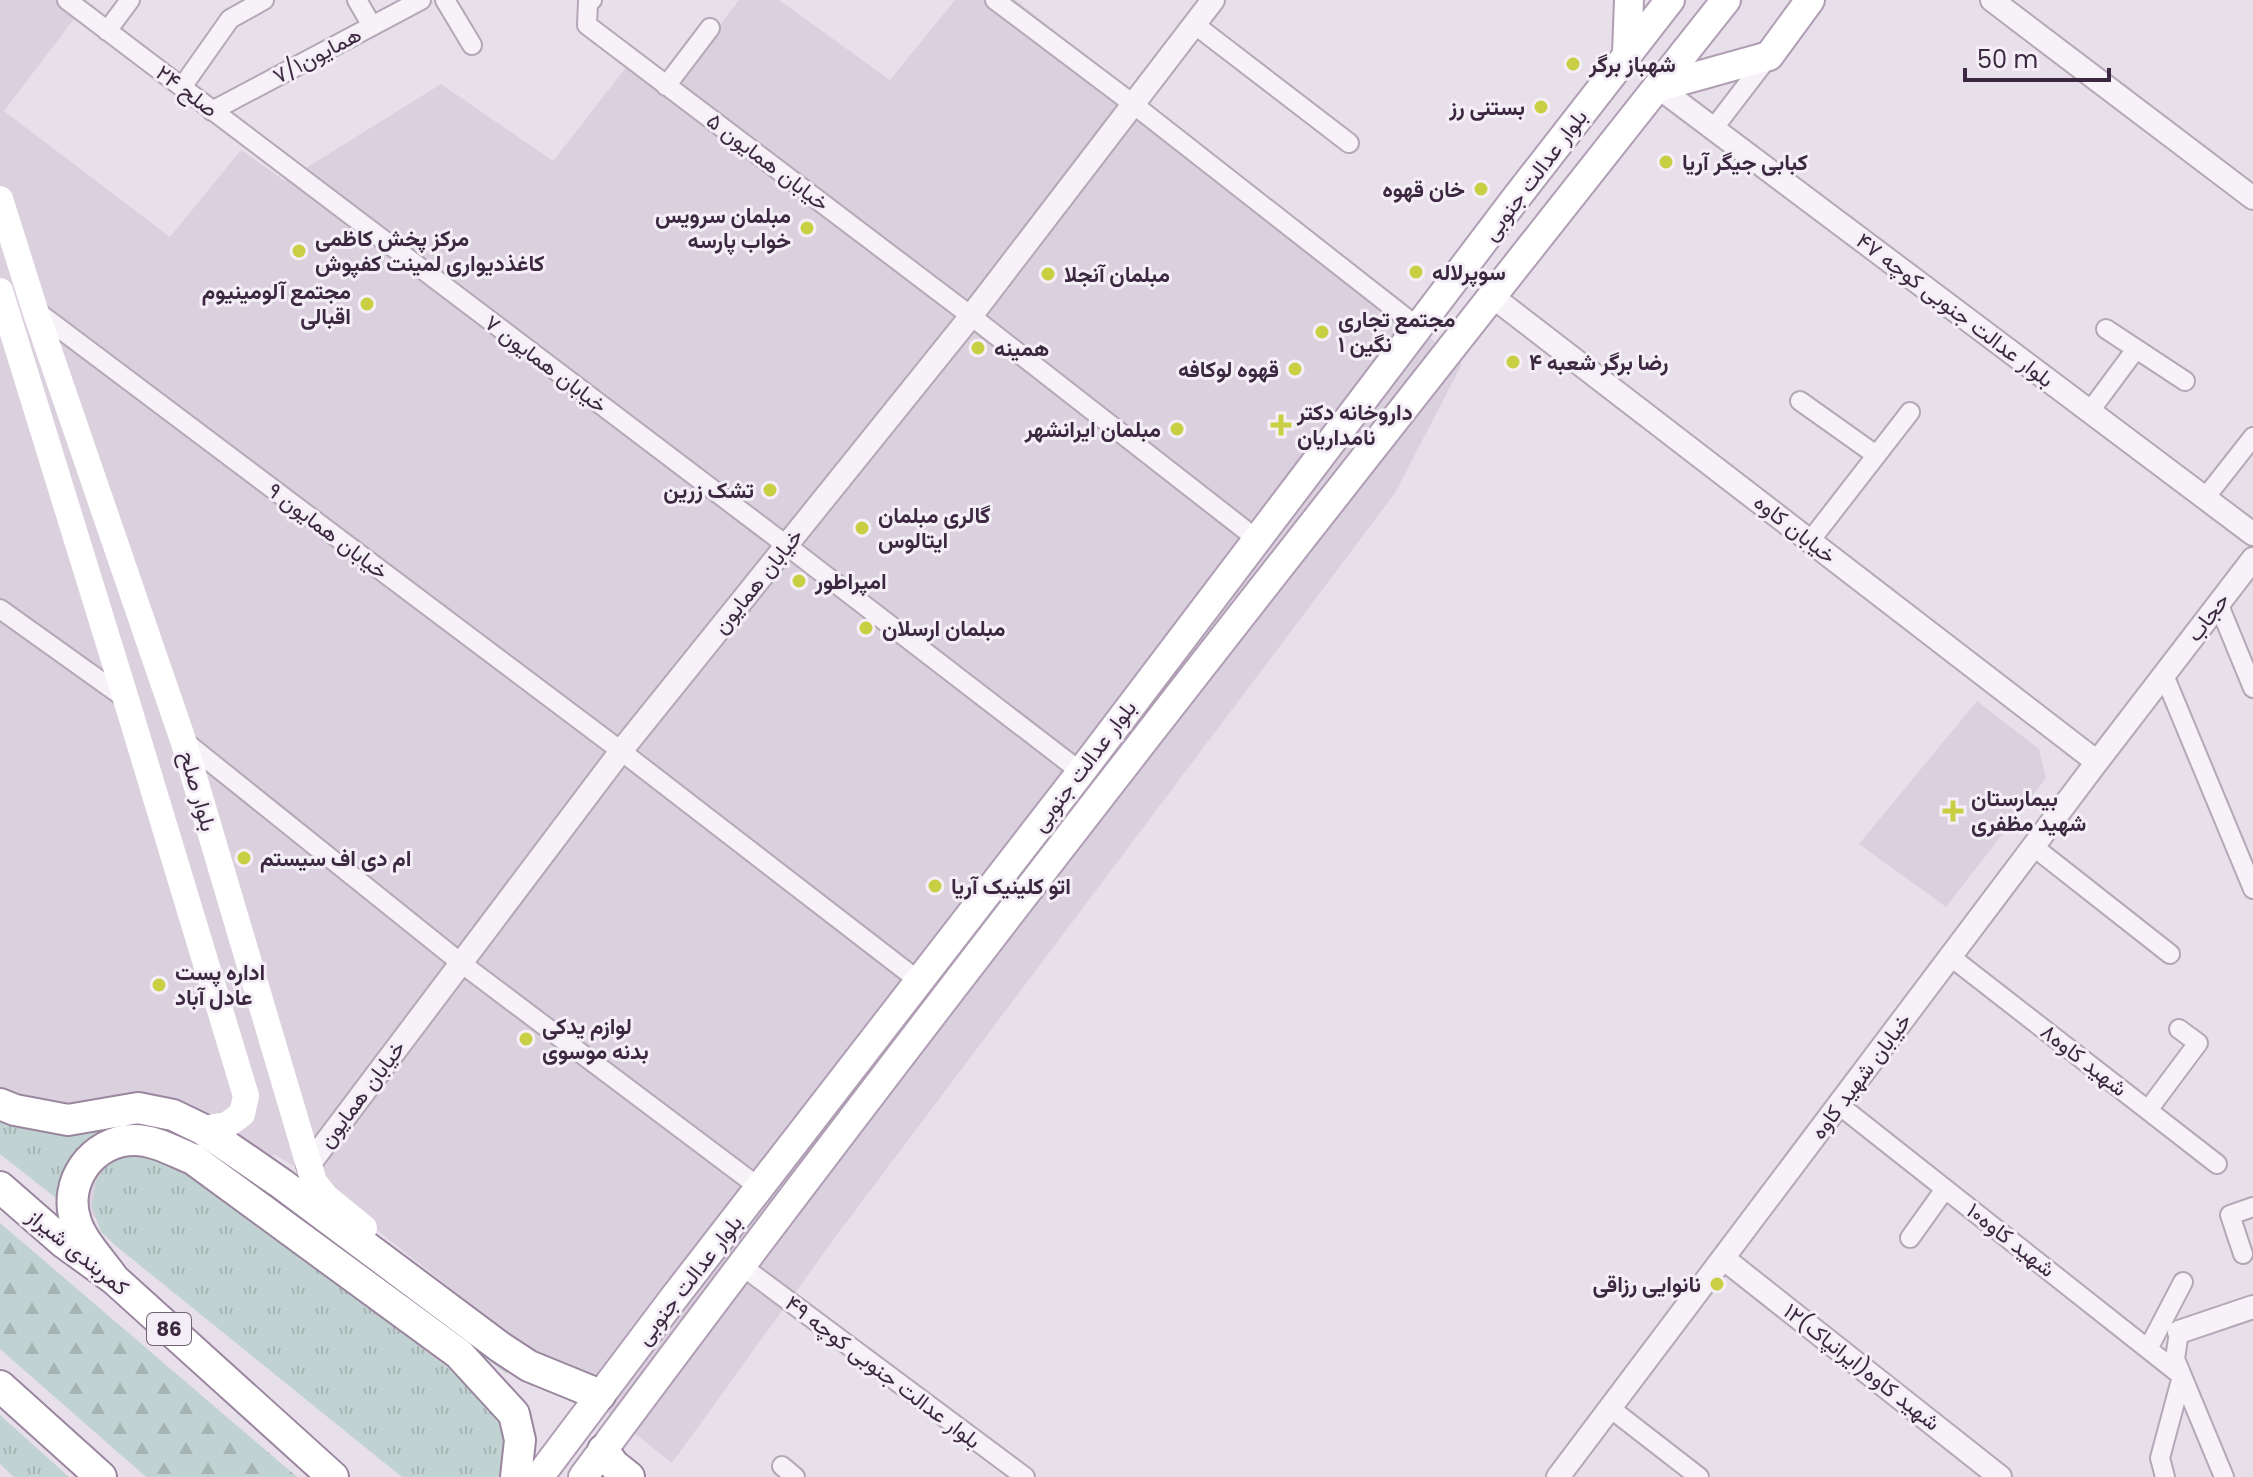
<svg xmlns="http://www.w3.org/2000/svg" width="2253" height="1477" viewBox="0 0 2253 1477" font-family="Poppins,Vazirmatn,sans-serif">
  <defs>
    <pattern id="grass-tufts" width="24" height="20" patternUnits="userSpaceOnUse" patternTransform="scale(2)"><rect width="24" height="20" fill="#c0d2d1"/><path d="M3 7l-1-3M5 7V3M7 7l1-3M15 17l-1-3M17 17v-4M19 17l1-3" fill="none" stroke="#a6b4b4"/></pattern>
    <pattern id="forest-firs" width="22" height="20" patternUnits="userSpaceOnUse" patternTransform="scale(2)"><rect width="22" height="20" fill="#c0d2d1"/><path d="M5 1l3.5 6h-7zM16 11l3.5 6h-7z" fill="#a6b4b4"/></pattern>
  </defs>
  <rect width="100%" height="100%" fill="#e7dfe9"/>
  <path fill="#dbd1de" d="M0 0H58L77 15 4 111 170 237 241 150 285 181 441 84 553 161 638 52 677 82 739 0H779L890 80 955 0H1016L1462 364 1395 493 836 1236 672 1463 302 1171 274 1154 241 1184 149 1256 0 1150Z
    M1977 701 2039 749 2046 778 1946 907 1859 844Z"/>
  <path fill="url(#grass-tufts)" d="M143 1115 175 1123 511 1370 506 1373 187 1138 145 1121 100 1137 61 1202 0 1154V1118Z
    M135 1152 164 1157 196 1176 490 1400C513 1430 513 1442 502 1477H402L116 1246 101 1232 92 1207 96 1180 110 1162Z
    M0 1415 69 1477H14L0 1464Z"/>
  <path fill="url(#forest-firs)" d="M0 1223 297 1477H146L0 1349Z"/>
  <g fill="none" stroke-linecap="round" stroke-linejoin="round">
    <defs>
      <path id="minor" d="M67 0 786 545 1081 772
        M357 0 372 26
        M445 0 472 45
        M592 0 588 2 587 25 971 316 1258 540
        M995 0 1133 104 1419 328
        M1194 24 1349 143
        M107 31 130 0
        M666 86 710 28
        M182 87 230 19 264 0
        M212 111 421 0
        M1713 129 1769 56
        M35 310 621 751 919 981
        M2106 329 2185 381
        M1800 401 1876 455
        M2090 411 2136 349
        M2205 498 2253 437
        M1810 541 1910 412
        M2218 603 2253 688
        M0 609 126 699
        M2164 675 2253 889
        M183 740 461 963 760 1188
        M2034 847 2170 954
        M1951 957 2217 1164
        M1839 1105 2182 1376 2160 1458 2165 1477
        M2148 1110 2198 1043 2179 1029
        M1910 1238 1945 1189
        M2243 1254 2230 1215 2253 1207
        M742 1266 1025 1477
        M2179 1332 2175 1359 2224 1477
        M2148 1349 2183 1282
        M1610 1408 1699 1477
        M782 1466 795 1477"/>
      <path id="tertiary" d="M1992 0 2253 198
        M1658 87 2253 534
        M1493 297 2097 762
        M308 1166 621 751 971 316 1213 0
        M1723 1258 2000 1477
        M2179 1332 2253 1307
        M1558 1477 2097 762 2253 559"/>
      <path id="primary" d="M1627 54 1629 0
        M1658 87 1769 56 1810 0
        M539 1477 673 1299 1081 772 1516 198 1670 0
        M583 1477C954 977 1340 488 1726 0"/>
      <path id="trunk" d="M0 1104 15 1110 68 1120 138 1108 173 1115 202 1129 282 1184 500 1347 529 1366 600 1395
        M0 1187 63 1242 114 1279 333 1477
        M114 1279C102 1261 83 1243 76 1222 62 1183 92 1140 134 1140 155 1140 175 1152 193 1159L459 1354 514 1414 520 1440 516 1477
        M0 1386 101 1477
        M603 1450 614 1465 629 1477"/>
    </defs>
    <use href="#minor" stroke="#b4a8b6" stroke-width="22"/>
    <use href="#tertiary" stroke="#b4a8b6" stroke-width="26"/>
    <use href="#primary" stroke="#b09eb4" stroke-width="32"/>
    <use href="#trunk" stroke="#9a869f" stroke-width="34"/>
    <use href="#minor" stroke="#f6f2f7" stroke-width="18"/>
    <use href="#tertiary" stroke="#f6f2f7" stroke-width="22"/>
    <path stroke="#fff" stroke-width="26" d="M0 199 35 310 183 740 314 1182 326 1197 364 1228
      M0 291 126 699 246 1096 242 1114 227 1125 202 1129"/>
    <use href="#primary" stroke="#fff" stroke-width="28"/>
    <use href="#trunk" stroke="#fff" stroke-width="30"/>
  </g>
  <g fill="#c9cf43" stroke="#f4eff6" stroke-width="3">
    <circle cx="1573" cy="64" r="8"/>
    <circle cx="1541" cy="107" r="8"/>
    <circle cx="1666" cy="162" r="8"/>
    <circle cx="1481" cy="189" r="8"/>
    <circle cx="807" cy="228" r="8"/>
    <circle cx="299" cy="251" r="8"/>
    <circle cx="1416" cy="272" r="8"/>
    <circle cx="1048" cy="274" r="8"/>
    <circle cx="367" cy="304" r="8"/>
    <circle cx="1322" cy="332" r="8"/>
    <circle cx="978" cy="348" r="8"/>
    <circle cx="1513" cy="362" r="8"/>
    <circle cx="1295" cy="369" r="8"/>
    <path d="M1277 413h8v8h8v8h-8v8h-8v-8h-8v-8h8z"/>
    <circle cx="1177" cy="429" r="8"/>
    <circle cx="770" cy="490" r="8"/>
    <circle cx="862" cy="528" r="8"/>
    <circle cx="799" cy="581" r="8"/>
    <circle cx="866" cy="628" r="8"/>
    <path d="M1949 799h8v8h8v8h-8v8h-8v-8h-8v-8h8z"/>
    <circle cx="244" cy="858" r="8"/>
    <circle cx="935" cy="886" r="8"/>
    <circle cx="159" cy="985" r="8"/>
    <circle cx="526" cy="1039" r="8"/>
    <circle cx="1717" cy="1284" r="8"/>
  </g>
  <g text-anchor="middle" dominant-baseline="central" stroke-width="6" stroke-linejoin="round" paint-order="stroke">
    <rect fill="#f4eff6" stroke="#736477" stroke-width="2" x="147" y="1313" width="44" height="32" rx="6"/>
    <g font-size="20" font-weight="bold" fill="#3c2840">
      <text x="169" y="1329">86</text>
    </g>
    <g font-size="22" fill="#3c2840" stroke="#f4eff6">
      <text transform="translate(317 55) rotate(-28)">همایون۷/۱</text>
      <text transform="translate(187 91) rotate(37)">صلح ۲۴</text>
      <text transform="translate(768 162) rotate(37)">خیابان همایون ۵</text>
      <text transform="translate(1535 175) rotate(-53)">بلوار عدالت جنوبی</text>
      <text transform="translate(1955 310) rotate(37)">بلوار عدالت جنوبی کوچه ۴۷</text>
      <text transform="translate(546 364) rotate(37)">خیابان همایون ۷</text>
      <text transform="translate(1795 529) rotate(38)">خیابان کاوه</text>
      <text transform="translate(328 531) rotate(37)">خیابان همایون ۹</text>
      <text transform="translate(758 581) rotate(-51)">خیابان همایون</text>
      <text transform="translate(2208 617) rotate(-53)">حجاب</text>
      <text transform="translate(1084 766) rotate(-53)">بلوار عدالت جنوبی</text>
      <text transform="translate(198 791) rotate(74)">بلوار صلح</text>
      <text transform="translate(2084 1060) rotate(38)">شهید کاوه۸</text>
      <text transform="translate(1861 1076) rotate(-53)">خیابان شهید کاوه</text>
      <text transform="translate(362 1094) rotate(-53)">خیابان همایون</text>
      <text transform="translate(2011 1240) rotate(38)">شهید کاوه۱۰</text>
      <text transform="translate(78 1252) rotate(39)">کمربندی شیراز</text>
      <text transform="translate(689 1280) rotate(-52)">بلوار عدالت جنوبی</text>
      <text transform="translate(1862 1367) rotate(38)">۱۲شهید کاوه(ایرانپاک)</text>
      <text transform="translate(883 1372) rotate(37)">بلوار عدالت جنوبی کوچه ۴۹</text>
    </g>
    <g font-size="22" font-weight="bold" fill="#3c2840" stroke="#f4eff6" text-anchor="start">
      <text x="1589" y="64">شهباز برگر</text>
      <text x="1525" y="107" text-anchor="end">بستنی رز</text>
      <text x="1682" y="162">کبابی جیگر آریا</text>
      <text x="1465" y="189" text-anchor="end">خان قهوه</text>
      <text x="791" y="215" text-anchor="end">مبلمان سرویس<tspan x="791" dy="25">خواب پارسه</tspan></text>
      <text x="315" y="238">مرکز پخش کاظمی<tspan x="315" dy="25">کاغذدیواری لمینت کفپوش</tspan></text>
      <text x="1432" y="272">سوپرلاله</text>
      <text x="1064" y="274">مبلمان آنجلا</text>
      <text x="351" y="291" text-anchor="end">مجتمع آلومینیوم<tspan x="351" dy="25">اقبالی</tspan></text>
      <text x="1338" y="319">مجتمع تجاری<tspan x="1338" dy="25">نگین ۱</tspan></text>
      <text x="994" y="348">همینه</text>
      <text x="1529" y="362">رضا برگر شعبه ۴</text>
      <text x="1279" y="369" text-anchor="end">قهوه لوکافه</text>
      <text x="1297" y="412">داروخانه دکتر<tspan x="1297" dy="25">نامداریان</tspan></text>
      <text x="1161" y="429" text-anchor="end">مبلمان ایرانشهر</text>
      <text x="754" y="490" text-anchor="end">تشک زرین</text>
      <text x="878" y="515">گالری مبلمان<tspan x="878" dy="25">ایتالوس</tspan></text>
      <text x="815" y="581">امپراطور</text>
      <text x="882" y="628">مبلمان ارسلان</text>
      <text x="1971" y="798">بیمارستان<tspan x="1971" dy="25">شهید مظفری</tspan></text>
      <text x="260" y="858">ام دی اف سیستم</text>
      <text x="951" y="886">اتو کلینیک آریا</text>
      <text x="175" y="972">اداره پست<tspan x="175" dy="25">عادل آباد</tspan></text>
      <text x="542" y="1026">لوازم یدکی<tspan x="542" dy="25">بدنه موسوی</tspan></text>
      <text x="1701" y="1284" text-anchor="end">نانوایی رزاقی</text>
    </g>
  </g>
  <path d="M1965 68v12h144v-12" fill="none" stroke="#3c2840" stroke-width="4"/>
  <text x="1977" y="68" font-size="24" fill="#3c2840" stroke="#f4eff6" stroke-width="6" paint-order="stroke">50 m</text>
</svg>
